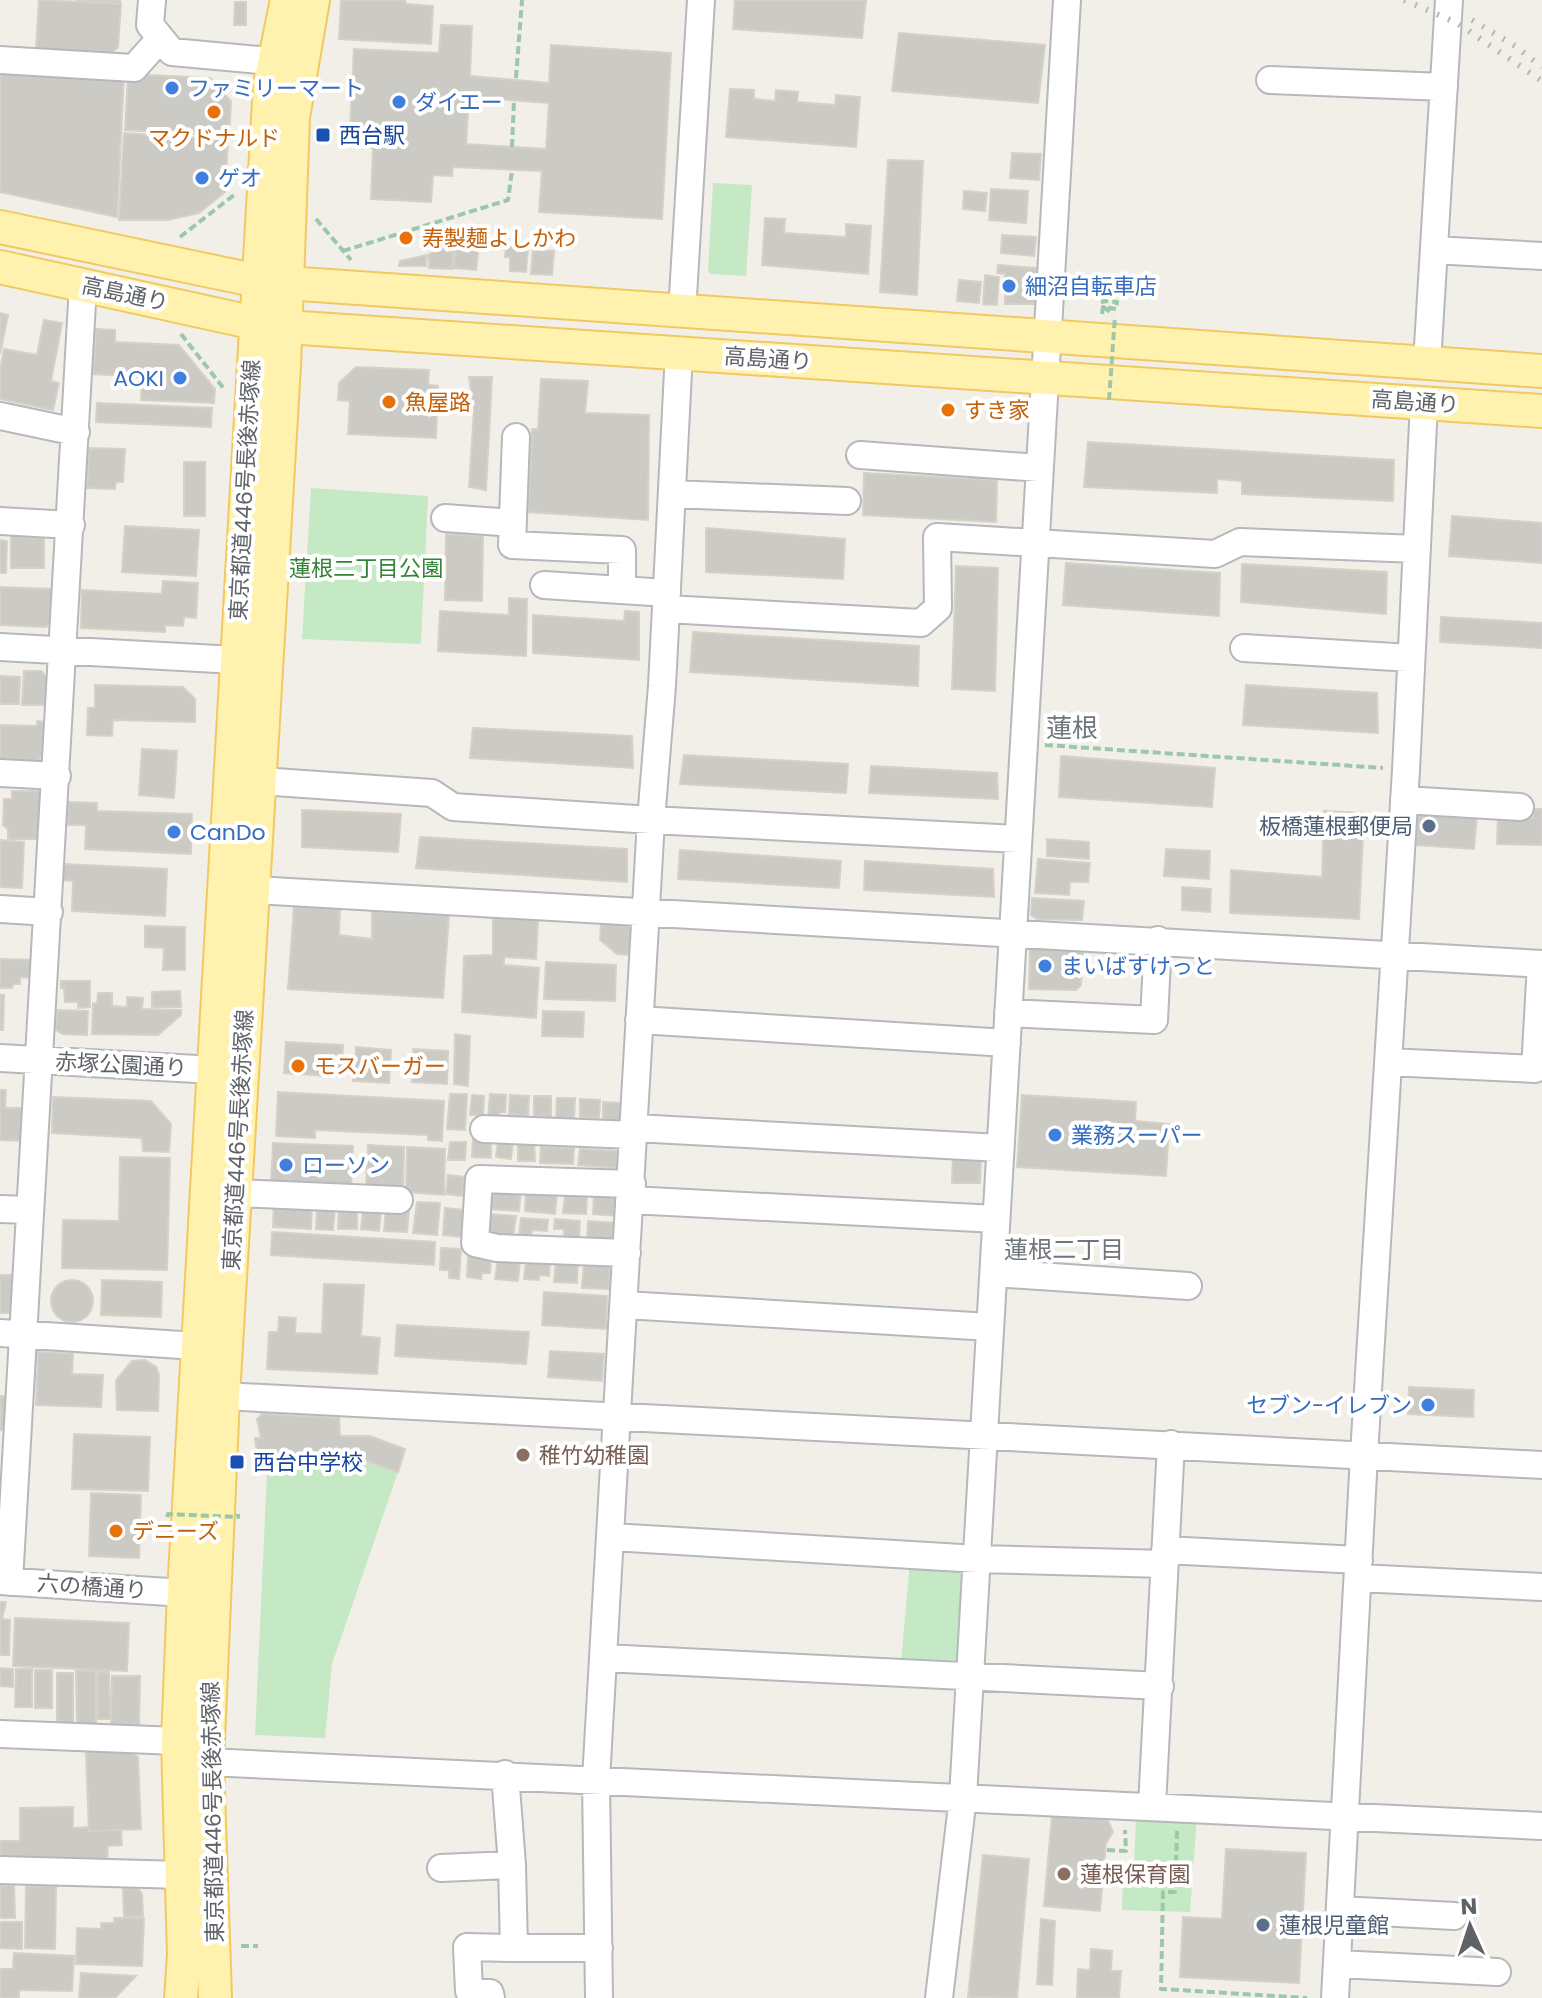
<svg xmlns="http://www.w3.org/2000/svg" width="1542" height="1998" viewBox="0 0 1542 1998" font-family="Poppins,'Noto Sans JP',sans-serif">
  <rect width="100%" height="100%" fill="#f1efe8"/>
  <path fill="#c5e8c5" d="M713 183 752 185 746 276 710 274 708 270Z
    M311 488 428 496 421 644 302 639Z
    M306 1459 366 1461 398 1472 332 1664 325 1738 255 1735 267 1471 272 1464Z
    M910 1561 958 1564 964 1575 958 1660 951 1665 901 1663Z
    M1136 1815 1197 1816 1190 1912 1122 1910 1123 1867H1134Z"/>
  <path fill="#cccac5" stroke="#d6d1c6" stroke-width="2" fill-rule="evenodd" d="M39 0 121 4 118 47 112 53 36 49Z
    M75 0H120V3Z
    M341 0H405L406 4 433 6 431 44 339 39Z
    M735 0H866L862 38 733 29Z
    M235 2H246V25H234Z
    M441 25 472 26 470 76 549 83 551 45 671 53 662 219 539 212 542 171 453 167 452 176 433 175 431 202 371 199 373 148 349 146 354 49 439 53ZM469 97 549 103 546 149 466 144Z
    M899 33 1045 45 1038 103 892 91Z
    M0 68 124 75 117 217 0 192Z
    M128 74 210 78 231 101 229 136 125 130Z
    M730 89 754 90V99L775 101 776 90 798 92 797 102 835 105 836 95 860 97 856 147 726 137Z
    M124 133 228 140 225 192 199 213 167 220H119Z
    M1012 153 1041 154 1039 180 1010 178Z
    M888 160 923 161 917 295 880 292Z
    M991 189 1028 191 1026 223 989 220Z
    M964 191 987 193 985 211 963 209Z
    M765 218 785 219 784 233 846 237V224L871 226 868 274 762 265Z
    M1002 235 1036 237 1034 256 1001 253Z
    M447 245H454L452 269 429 268V254Z
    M456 245 479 246 476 270 454 268Z
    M506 247 528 248 526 272 510 271V257H505Z
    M533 249 554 251 552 275 531 274Z
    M427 255 426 266H399L400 261Z
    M998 265 1036 268V304H1005V274L997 273Z
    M985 275 999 277 997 305 983 304Z
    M959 280 981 282 979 303 957 301Z
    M0 313 8 315 0 354Z
    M44 320 62 323 51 381 59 383 53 410 0 399V370L4 349 37 355Z
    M96 329 115 330V342L179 345 215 389 214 403 141 400 142 377 93 374Z
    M356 367 429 370 428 385 438 386 436 438 348 434 350 401 338 400 339 383Z
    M469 377H492L486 490 469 487 474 411Z
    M541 379 588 381 585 413 649 415 648 520 528 512 532 429H538Z
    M97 403 212 408 211 427 96 422Z
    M1088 442 1394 460 1393 501 1242 494V481L1217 479V493L1084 487Z
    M89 448 125 449 123 482H116L115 489 87 488Z
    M184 462H205V516H184Z
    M864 473 997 480 996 522 863 515Z
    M1452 516 1542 523V563L1449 556Z
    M125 526 199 530 196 576 122 572Z
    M706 528 845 539 843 579 706 572Z
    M20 532V537L44 538V568H11V533Z
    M446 534 483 536 482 601 445 600Z
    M0 540 7 541 6 573H0Z
    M1066 563 1220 573 1219 616 1063 605Z
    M1242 564 1387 572 1386 614 1241 602Z
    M956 566 998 568 995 691 952 689Z
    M163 581 198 583 196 618 184 617 183 626 165 625V632L81 628 82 590 162 594Z
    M0 587 53 589 52 621 46 627 0 625Z
    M509 598 527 599 526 656 438 651 440 611 509 615Z
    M625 611 639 612V660L533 653V615L624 621Z
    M1441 617 1542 623V648L1440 642Z
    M693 632 919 646 918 686 690 672Z
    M24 671H41L49 679 48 705H22Z
    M0 676 20 677 19 704H0Z
    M95 685 183 687 195 699V722L113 720 112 736 87 735 88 708H95Z
    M1246 685 1377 693 1378 733 1243 725Z
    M37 721 45 722 43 755 38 761 0 759V725L37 726Z
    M473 728 632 736 633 768 470 758Z
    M142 749 177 751 174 798 139 795Z
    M684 755 848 764 846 793 680 784Z
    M1061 756 1215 768 1212 807 1059 797Z
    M871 766 997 773 998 799 869 793Z
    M12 791H41L40 839H8V829L3 825 4 799H12Z
    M68 802 97 803V811L192 814 191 854 85 849 86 825H67Z
    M1533 809H1542V845L1497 844 1498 817 1533 818Z
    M302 810 401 814 398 852 302 847Z
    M1418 810 1477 814 1474 849 1416 845Z
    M1324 811 1364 813 1359 919 1230 913 1231 870 1322 877Z
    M420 837 627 849V882L416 868Z
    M1047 839 1089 842V859L1047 856Z
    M0 840 24 842 22 888 0 887Z
    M1166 849 1210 851 1209 879 1164 876Z
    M680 850 841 861 839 888 678 879Z
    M1038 859 1090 863 1088 882H1070L1069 895 1035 893Z
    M865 861 993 869 994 897 864 890Z
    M63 864 167 869 165 916 72 911 73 881 62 880Z
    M1182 887 1211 889 1210 912 1182 910Z
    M1032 898 1084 901 1082 920 1037 919 1031 915Z
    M294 907 340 908 339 935 372 939V912L449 915 443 998 288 989Z
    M493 918 538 920 536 959 504 957V965L539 968 536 1018 462 1012 464 956 493 955Z
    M601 921H625L633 932V955L617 954 600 940Z
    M145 926 185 927V970H163L164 948 145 947Z
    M1036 947 1079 949 1083 952 1081 985 1076 990 1029 989 1030 951Z
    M0 959 34 960 33 978 20 977V984H13L12 988H0Z
    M546 962 616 965 615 1001 544 999Z
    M61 981H90V1007L78 1008V1002H65L64 988H61Z
    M180 991 181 1007H152V992Z
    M98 993H112V1006L127 1007V997L143 998 142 1009 181 1010V1015L158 1035 92 1034 93 1003 97 1004Z
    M0 995H4L3 1030H0Z
    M57 1010 88 1011 87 1035 62 1034 56 1030Z
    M543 1011 584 1012 583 1037 542 1036Z
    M455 1034 470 1036 468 1086 454 1084Z
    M286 1042 343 1045 341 1077 284 1073Z
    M356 1047 391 1050 389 1083 353 1081Z
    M413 1049 448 1051 447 1084 412 1082Z
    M0 1090H6L5 1108H24L23 1141 0 1140Z
    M278 1092 444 1101 442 1141 428 1140V1135L315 1130V1138L276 1136Z
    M450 1094H467L465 1130 447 1129Z
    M490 1094 506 1095 505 1112H500L498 1120 488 1119Z
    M472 1095 484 1096 483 1115H470Z
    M510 1095 529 1096 528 1116 509 1114Z
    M1022 1095 1136 1102 1135 1121 1169 1124 1166 1176 1017 1167Z
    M534 1096H551V1117L534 1116Z
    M53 1097 151 1101 171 1124 169 1152 143 1151 142 1138 52 1133Z
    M557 1098H575L574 1120 556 1119Z
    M580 1099 600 1100 599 1118 580 1117Z
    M603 1102 623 1103 622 1121H616L615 1127H603Z
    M473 1138 491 1139V1158L472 1157Z
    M498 1140 513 1141 511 1159 496 1157Z
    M534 1141 535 1161H518V1142Z
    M450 1142H466L465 1160H448Z
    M273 1143 353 1146 351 1189 271 1186Z
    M368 1145 404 1147 403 1192 366 1190Z
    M407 1147 445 1149 444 1195 406 1192Z
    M541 1147 574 1148 573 1164 540 1163Z
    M580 1149 618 1151 617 1168 578 1165Z
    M953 1153 981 1155 980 1183H952Z
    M120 1157 170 1158 167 1270 62 1268 63 1220 119 1221Z
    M448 1175 464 1177 463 1196 446 1194Z
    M488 1189 521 1190 519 1211 487 1209Z
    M526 1191 557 1193 555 1214 525 1211Z
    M565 1194 587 1196 586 1214 563 1213Z
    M594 1195 619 1198 617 1216 593 1214Z
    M274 1202H312L311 1229 273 1227Z
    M417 1202 440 1203 437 1235 413 1233Z
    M317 1207H335L333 1230 316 1229Z
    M339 1208H357V1229H338Z
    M386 1208 409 1210 407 1232 384 1231Z
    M445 1208 465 1210 462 1237 443 1235Z
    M363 1210H381L379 1231 361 1229Z
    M487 1214 516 1216 513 1237 485 1236Z
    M521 1218 548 1220 547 1231 532 1230 531 1238 519 1237Z
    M555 1219 580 1221 579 1238 564 1237V1229H554Z
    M588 1221 616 1223 614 1242 587 1240Z
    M272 1232 435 1242 434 1265 271 1255Z
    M441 1248 461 1249 459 1279 449 1278V1270H440Z
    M468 1256 491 1257 490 1273H482L481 1279 467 1277Z
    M498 1259 520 1260 518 1281 495 1279Z
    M533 1259 550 1260 549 1276 539 1275V1280L524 1279 526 1263H533Z
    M556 1261 578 1262 577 1283 554 1282Z
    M584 1262 610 1264 609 1289 582 1288Z
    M0 1275H13L11 1313H0Z
    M102 1280 162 1282 161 1317 101 1315Z
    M51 1301a21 21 0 1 1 42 0a21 21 0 1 1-42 0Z
    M324 1284 364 1285 361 1336 380 1338 377 1374 267 1369 269 1332H278L279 1317 296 1318 295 1333 322 1334Z
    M544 1292 607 1296 606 1329 542 1325Z
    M397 1325 529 1332 526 1364 395 1356Z
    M550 1351 604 1354 602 1381 548 1377Z
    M38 1352 73 1354 72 1374 103 1375 101 1407 36 1405Z
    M145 1360 156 1367 159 1375 158 1411 117 1410 116 1380 132 1361Z
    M1409 1387 1474 1390 1473 1417 1408 1414Z
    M0 1396H7L6 1430H0Z
    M262 1414 339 1418 340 1436H370L405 1449 398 1472 366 1461 306 1459 272 1464 256 1447 255 1438H261L257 1419Z
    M74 1434 150 1437 148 1491 72 1489Z
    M91 1493 141 1495 139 1558 89 1556Z
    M0 1602H6L2 1619 10 1620 9 1655H0Z
    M15 1618 129 1623 127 1671 13 1666Z
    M0 1668 13 1669V1687L0 1686Z
    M16 1669H32V1707H15Z
    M35 1670H52V1708H35Z
    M76 1671H96V1726H77Z
    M98 1672H109L110 1719H98Z
    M57 1673H73V1723H57Z
    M112 1676H140L139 1725H111Z
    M129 1751 138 1757 141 1829 89 1831 86 1753Z
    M73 1807V1828L89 1827V1831L121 1830 122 1845 108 1846 107 1863 1 1862V1841H20V1808Z
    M1052 1815 1108 1820 1113 1832 1106 1843 1100 1911 1044 1906Z
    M1226 1849 1306 1853 1299 1983 1180 1977 1183 1917 1222 1919Z
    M983 1855 1029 1859 1017 1998 968 1997Z
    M0 1885H14L15 1918H0Z
    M26 1886H56L55 1949 25 1948Z
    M138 1888 142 1894 143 1916 124 1917 123 1889Z
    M114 1918H144L142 1966 76 1964 77 1928 101 1929V1923H114Z
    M1041 1919 1055 1921 1052 1985 1037 1984Z
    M0 1922H22V1949L0 1948Z
    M1091 1949 1112 1951 1111 1971H1121L1119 1998H1077L1078 1969 1090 1970Z
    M14 1953 74 1956 72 1991 19 1990V1998H0V1969H13Z
    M81 1973 136 1976 115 1998H79Z"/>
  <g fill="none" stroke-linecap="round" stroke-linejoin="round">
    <defs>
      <path id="minor" d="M152 0 150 25 172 52 292 63
        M0 60 134 68 160 39
        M1270 80 1444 87
        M1434 250 1542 256
        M682 312 701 0
        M1427 363 1449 0
        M0 416 76 432
        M516 437 512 545 622 550V590
        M860 455 1039 468
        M672 494 847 501
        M445 518 513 523
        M0 521 71 525
        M544 585 667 593
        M666 609 921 623 938 608 937 537 1215 554 1240 542 1417 549
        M0 647 235 660
        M1244 648 1411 658
        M0 773 57 776
        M261 781 432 793 453 807 651 820 1018 839
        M1404 800 1520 807
        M255 890 1542 964
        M0 909 49 912
        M1008 1013 1154 1020 1158 940
        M639 1020 1007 1043
        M0 1058 232 1071
        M1388 1062 1535 1069 1541 964
        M635 1128 1000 1148
        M484 1129 634 1135
        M235 1193 399 1200
        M631 1200 996 1219
        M0 1209 30 1210
        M627 1253 497 1248 475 1243 479 1179 632 1184
        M994 1273 1188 1286
        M625 1305 990 1327
        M0 1333 196 1346
        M223 1396 1542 1465
        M612 1537 978 1559 1165 1564
        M1165 1550 1359 1560
        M1359 1578 1542 1587
        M0 1581 184 1593
        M9 1582 83 285
        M604 1658 1160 1686
        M0 1734 178 1741
        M207 1762 1542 1826
        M1152 1806 1171 1444
        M441 1868 512 1865
        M0 1870 182 1875
        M1340 1910 1454 1916
        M514 1948H599
        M1338 1964 1497 1972
        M491 1998 490 1993 469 1991 467 1947 514 1948 512 1865 505 1774
        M599 1998 596 1780 651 820 662 686 679 352
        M939 1998 963 1797 1067 0
        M1335 1998 1364 1455 1406 770 1424 403"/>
      <path id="major" d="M0 227 258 281 1542 371
        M0 267 255 323 286 327 1542 411
        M181 1998 184 1955 178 1741 184 1593 270 84 287 0
        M215 1998 207 1762 223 1396 284 366 293 117 313 0"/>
    </defs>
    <use href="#minor" stroke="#b5b8bc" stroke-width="30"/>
    <use href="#major" stroke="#f2c960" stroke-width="36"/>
    <path stroke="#9cc7a9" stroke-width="4" stroke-dasharray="8 4" stroke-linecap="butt" d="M516 78 522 0
      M512 147 514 100
      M316 219 351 260
      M180 237 234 195
      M343 251 508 200 512 171
      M1102 314 1103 307 1116 309 1117 302 1103 301 1102 306 1113 314
      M181 334 225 390
      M1045 745 1383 768
      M1177 1831 1175 1892H1163L1161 1989 1307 1998
      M1107 1850 1126 1851 1125 1830
      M241 1946H258"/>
    <use href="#minor" stroke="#fff" stroke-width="26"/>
    <use href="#major" stroke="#fff2af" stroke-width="32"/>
    <path stroke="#b6b7b8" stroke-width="6" stroke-dasharray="2 10" stroke-linecap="butt" d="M1404 0 1457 23 1542 81
      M1472 20 1515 46 1542 67"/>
    <path stroke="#9cc7a9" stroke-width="4" stroke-dasharray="8 4" stroke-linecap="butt" d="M1109 400 1115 316
      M167 1517 168 1514 238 1517V1514"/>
  </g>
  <g fill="#3f7fe0" stroke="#fff" stroke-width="3">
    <circle cx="172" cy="88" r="8"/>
    <circle cx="399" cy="102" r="8"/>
    <circle cx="202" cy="178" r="8"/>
    <circle cx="1009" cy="286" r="8"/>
    <circle cx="180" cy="378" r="8"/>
    <circle cx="174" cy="832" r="8"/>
    <circle cx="1045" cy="966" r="8"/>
    <circle cx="1055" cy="1135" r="8"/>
    <circle cx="286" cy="1165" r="8"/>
    <circle cx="1428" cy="1405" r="8"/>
  </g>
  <g fill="#e8710a" stroke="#fff" stroke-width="3">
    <circle cx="214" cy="112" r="8"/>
    <circle cx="406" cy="238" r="8"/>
    <circle cx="389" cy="402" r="8"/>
    <circle cx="948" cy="410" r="8"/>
    <circle cx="298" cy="1066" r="8"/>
    <circle cx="116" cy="1531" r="8"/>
  </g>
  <g fill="#1a4fb4" stroke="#fff" stroke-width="3">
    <rect x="315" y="127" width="16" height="16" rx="4"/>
    <rect x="229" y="1454" width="16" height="16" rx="4"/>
  </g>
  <g fill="#5c6f8a" stroke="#fff" stroke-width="3">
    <circle cx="1429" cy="826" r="8"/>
    <circle cx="1263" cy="1925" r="8"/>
  </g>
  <g fill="#8d6e63" stroke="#fff" stroke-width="3">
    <circle cx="523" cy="1455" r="8"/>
    <circle cx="1064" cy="1874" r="8"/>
  </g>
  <g text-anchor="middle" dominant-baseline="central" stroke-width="8" stroke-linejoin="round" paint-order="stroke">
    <g font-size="22" fill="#366cbe" stroke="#fff" text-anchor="start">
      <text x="188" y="88">ファミリーマート</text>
      <text x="415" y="102">ダイエー</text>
      <text x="218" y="178">ゲオ</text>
      <text x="1025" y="286">細沼自転車店</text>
      <text x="164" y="378" text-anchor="end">AOKI</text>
      <text x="190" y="832">CanDo</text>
      <text x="1061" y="966">まいばすけっと</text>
      <text x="1071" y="1135">業務スーパー</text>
      <text x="302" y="1165">ローソン</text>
      <text x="1412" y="1405" text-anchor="end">セブン-イレブン</text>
    </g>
    <g font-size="22" fill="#164399" stroke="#fff" text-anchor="start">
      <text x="339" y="135">西台駅</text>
      <text x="253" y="1462">西台中学校</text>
    </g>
    <g font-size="22" fill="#c56008" stroke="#fff" text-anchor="start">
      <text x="214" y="138" text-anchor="middle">マクドナルド</text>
      <text x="422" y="238">寿製麺よしかわ</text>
      <text x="405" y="402">魚屋路</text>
      <text x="964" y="410">すき家</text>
      <text x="314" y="1066">モスバーガー</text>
      <text x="132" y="1531">デニーズ</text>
    </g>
    <g font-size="22" fill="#5f6368" stroke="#fff">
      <text transform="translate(125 294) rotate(12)">高島通り</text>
      <text transform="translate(768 359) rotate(4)">高島通り</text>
      <text transform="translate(1415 402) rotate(4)">高島通り</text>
      <text transform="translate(245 490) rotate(-87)">東京都道446号長後赤塚線</text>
      <text transform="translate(121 1065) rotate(3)">赤塚公園通り</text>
      <text transform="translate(238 1140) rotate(-87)">東京都道446号長後赤塚線</text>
      <text transform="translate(92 1587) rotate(4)">六の橋通り</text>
      <text transform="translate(213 1812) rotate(-91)">東京都道446号長後赤塚線</text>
    </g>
    <g font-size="22" fill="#348238" stroke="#fff">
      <text x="366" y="568">蓮根二丁目公園</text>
    </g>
    <g font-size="22" fill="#4e5e75" stroke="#fff" text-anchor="end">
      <text x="1413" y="826">板橋蓮根郵便局</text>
      <text x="1279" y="1925" text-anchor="start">蓮根児童館</text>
    </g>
    <g font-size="22" fill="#785e54" stroke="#fff" text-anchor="start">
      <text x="539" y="1455">稚竹幼稚園</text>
      <text x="1080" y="1874">蓮根保育園</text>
    </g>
    <g font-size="24" fill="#70757a" stroke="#fff">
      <text x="1064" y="1249">蓮根二丁目</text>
    </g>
    <g font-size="26" fill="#70757a" stroke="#fff">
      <text x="1072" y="728">蓮根</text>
    </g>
  </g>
  <g transform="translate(1470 1926) rotate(357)" stroke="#ffffff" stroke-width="6" paint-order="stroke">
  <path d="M0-6L14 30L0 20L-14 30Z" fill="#5f6368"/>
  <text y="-12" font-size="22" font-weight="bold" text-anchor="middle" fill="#5f6368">N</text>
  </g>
</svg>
